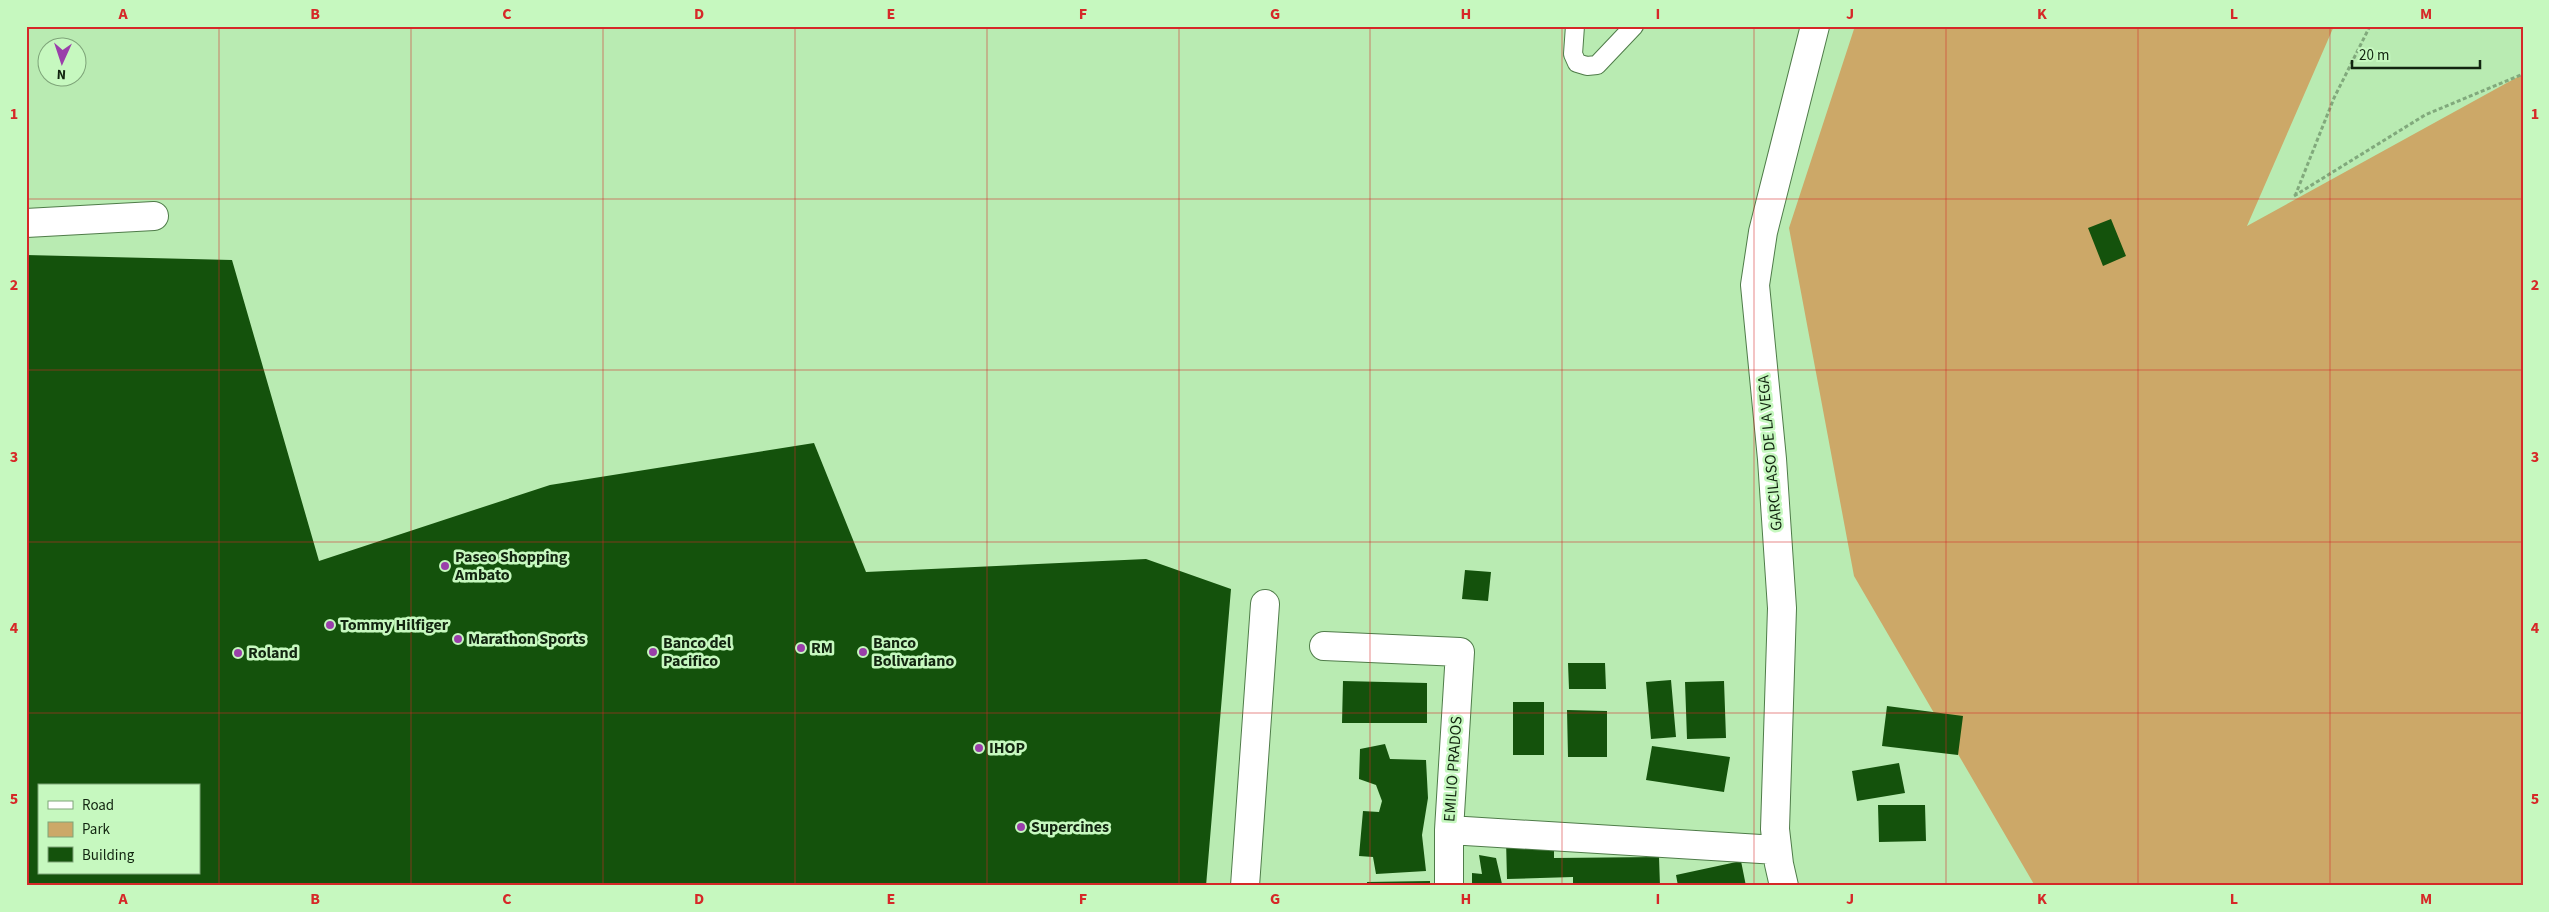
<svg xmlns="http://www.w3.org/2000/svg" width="2549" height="912" viewBox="0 0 2549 912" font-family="'Source Sans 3',sans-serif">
  <rect width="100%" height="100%" fill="#b9ebb2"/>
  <path fill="#cca868" d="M1855 26H2334L2247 226 2523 74V886H2035L1854 576 1789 228Z"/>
  <path fill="#14520c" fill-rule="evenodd" d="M2111 219 2126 256 2103 266 2088 228Z
    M26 255 232 260 319 561 550 485 814 443 866 572 1146 559 1231 589 1206 886H26ZM39 786H199V873H39Z
    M1465 570 1491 572 1488 601 1462 599Z
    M1568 663H1605L1606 689H1569Z
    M1671 680 1676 737 1651 739 1646 682Z
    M1343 681 1427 683V723H1342Z
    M1724 681 1726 738 1687 739 1685 682Z
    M1513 702H1544V755H1513Z
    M1887 706 1963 716 1958 755 1882 746Z
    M1567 710 1607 711V757H1568Z
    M1385 744 1390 759 1426 760 1428 798 1422 835 1426 871 1376 874 1373 857 1359 856 1363 811 1379 812 1382 801 1376 785 1359 779 1360 749Z
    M1652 746 1730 757 1724 792 1646 780Z
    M1899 763 1905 793 1857 801 1852 771Z
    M1878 805H1925L1926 841 1879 842Z
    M1554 839V858L1659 857 1660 886H1573V877L1507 879 1506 840Z
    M1479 855 1496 858 1502 884 1507 886H1472V873L1482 874Z
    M1741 861 1746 886H1678L1676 875Z
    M1430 881V886H1367V882Z"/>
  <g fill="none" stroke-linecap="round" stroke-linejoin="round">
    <defs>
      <path id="service" d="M1575 26 1573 54 1577 63 1587 66 1597 65 1634 26"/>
      <path id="minor" d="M26 223 154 216
        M1324 646 1460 652 1449 830V886
        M1449 830 1777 850
        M1245 886 1265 604
        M1784 886 1779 864 1775 829 1782 608 1772 459 1755 285 1763 232 1815 26"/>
    </defs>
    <use href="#service" stroke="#4f7c49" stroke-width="20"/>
    <use href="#minor" stroke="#4f7c49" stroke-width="30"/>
    <path stroke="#81a97c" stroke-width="3" stroke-dasharray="4 2.5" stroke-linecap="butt" d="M2294 196 2425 115 2523 74
      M2295 196 2334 98 2370 26"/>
    <use href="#service" stroke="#fff" stroke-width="18"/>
    <use href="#minor" stroke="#fff" stroke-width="28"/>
  </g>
  <path fill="none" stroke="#d62828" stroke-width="1" stroke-opacity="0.55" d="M219 26V886M411 26V886M603 26V886M795 26V886M987 26V886M1179 26V886M1370 26V886M1562 26V886M1754 26V886M1946 26V886M2138 26V886M2330 26V886M26 199H2523M26 370H2523M26 542H2523M26 713H2523"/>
  <g fill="#9a3faa" stroke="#c6f8bf" stroke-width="2">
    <circle cx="445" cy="566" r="5"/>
    <circle cx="330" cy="625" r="5"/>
    <circle cx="458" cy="639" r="5"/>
    <circle cx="801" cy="648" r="5"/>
    <circle cx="653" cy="652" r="5"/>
    <circle cx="863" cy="652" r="5"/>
    <circle cx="238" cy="653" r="5"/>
    <circle cx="979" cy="748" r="5"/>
    <circle cx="1021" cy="827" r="5"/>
  </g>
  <g text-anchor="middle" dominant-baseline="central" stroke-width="5" stroke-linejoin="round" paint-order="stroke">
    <g font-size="16" fill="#122510" stroke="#c6f8bf">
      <text transform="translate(1770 453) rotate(-95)">GARCILASO DE LA VEGA</text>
      <text transform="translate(1453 769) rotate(-86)">EMILIO PRADOS</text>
    </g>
    <g font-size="16" font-weight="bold" fill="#122510" stroke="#c6f8bf" text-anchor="start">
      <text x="455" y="557">Paseo Shopping<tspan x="455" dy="18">Ambato</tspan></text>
      <text x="340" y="625">Tommy Hilfiger</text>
      <text x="468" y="639">Marathon Sports</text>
      <text x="663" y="643">Banco del<tspan x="663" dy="18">Pacifico</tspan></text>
      <text x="873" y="643">Banco<tspan x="873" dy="18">Bolivariano</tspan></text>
      <text x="811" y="648">RM</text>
      <text x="248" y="653">Roland</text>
      <text x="989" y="748">IHOP</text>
      <text x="1031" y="827">Supercines</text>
    </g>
  </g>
  <rect width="2549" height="912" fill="none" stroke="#c6f8bf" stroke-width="55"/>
  <rect x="38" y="784" width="162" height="90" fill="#c6f8bf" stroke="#7ea479"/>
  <rect x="48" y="801" width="25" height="8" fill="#ffffff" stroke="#7ea479"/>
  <text x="82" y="810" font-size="15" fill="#122510">Road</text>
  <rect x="48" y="822" width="25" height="15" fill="#cca868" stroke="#7ea479"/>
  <text x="82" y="834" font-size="15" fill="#122510">Park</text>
  <rect x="48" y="847" width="25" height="15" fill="#14520c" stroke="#7ea479"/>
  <text x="82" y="860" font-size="15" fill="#122510">Building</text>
  <g transform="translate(62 62) rotate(183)"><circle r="24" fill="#c6f8bf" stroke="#7ea479"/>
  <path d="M0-4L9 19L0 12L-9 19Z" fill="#9a3faa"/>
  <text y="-8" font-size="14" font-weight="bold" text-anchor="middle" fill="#122510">N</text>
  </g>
  <path d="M2352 60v8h128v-8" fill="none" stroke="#122510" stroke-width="2.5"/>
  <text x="2359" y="60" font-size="15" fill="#122510" stroke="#c6f8bf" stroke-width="4" paint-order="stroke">20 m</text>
  <rect x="28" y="28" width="2494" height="856" fill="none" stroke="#d62828" stroke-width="2"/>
  <g font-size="16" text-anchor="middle" font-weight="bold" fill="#d62828">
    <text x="123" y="19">A</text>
    <text x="315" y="19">B</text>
    <text x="507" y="19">C</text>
    <text x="699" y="19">D</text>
    <text x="891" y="19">E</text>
    <text x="1083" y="19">F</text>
    <text x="1275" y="19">G</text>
    <text x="1466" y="19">H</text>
    <text x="1658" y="19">I</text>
    <text x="1850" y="19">J</text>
    <text x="2042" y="19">K</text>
    <text x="2234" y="19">L</text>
    <text x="2426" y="19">M</text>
    <text x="14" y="119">1</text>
    <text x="2535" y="119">1</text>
    <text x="14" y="290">2</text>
    <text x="2535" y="290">2</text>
    <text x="14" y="462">3</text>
    <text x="2535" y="462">3</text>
    <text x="14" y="633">4</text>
    <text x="2535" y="633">4</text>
    <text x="14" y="804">5</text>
    <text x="2535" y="804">5</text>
    <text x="123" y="904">A</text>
    <text x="315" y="904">B</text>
    <text x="507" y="904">C</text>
    <text x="699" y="904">D</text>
    <text x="891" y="904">E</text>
    <text x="1083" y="904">F</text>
    <text x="1275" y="904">G</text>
    <text x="1466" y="904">H</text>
    <text x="1658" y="904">I</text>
    <text x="1850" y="904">J</text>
    <text x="2042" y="904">K</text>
    <text x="2234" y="904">L</text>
    <text x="2426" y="904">M</text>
  </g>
</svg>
